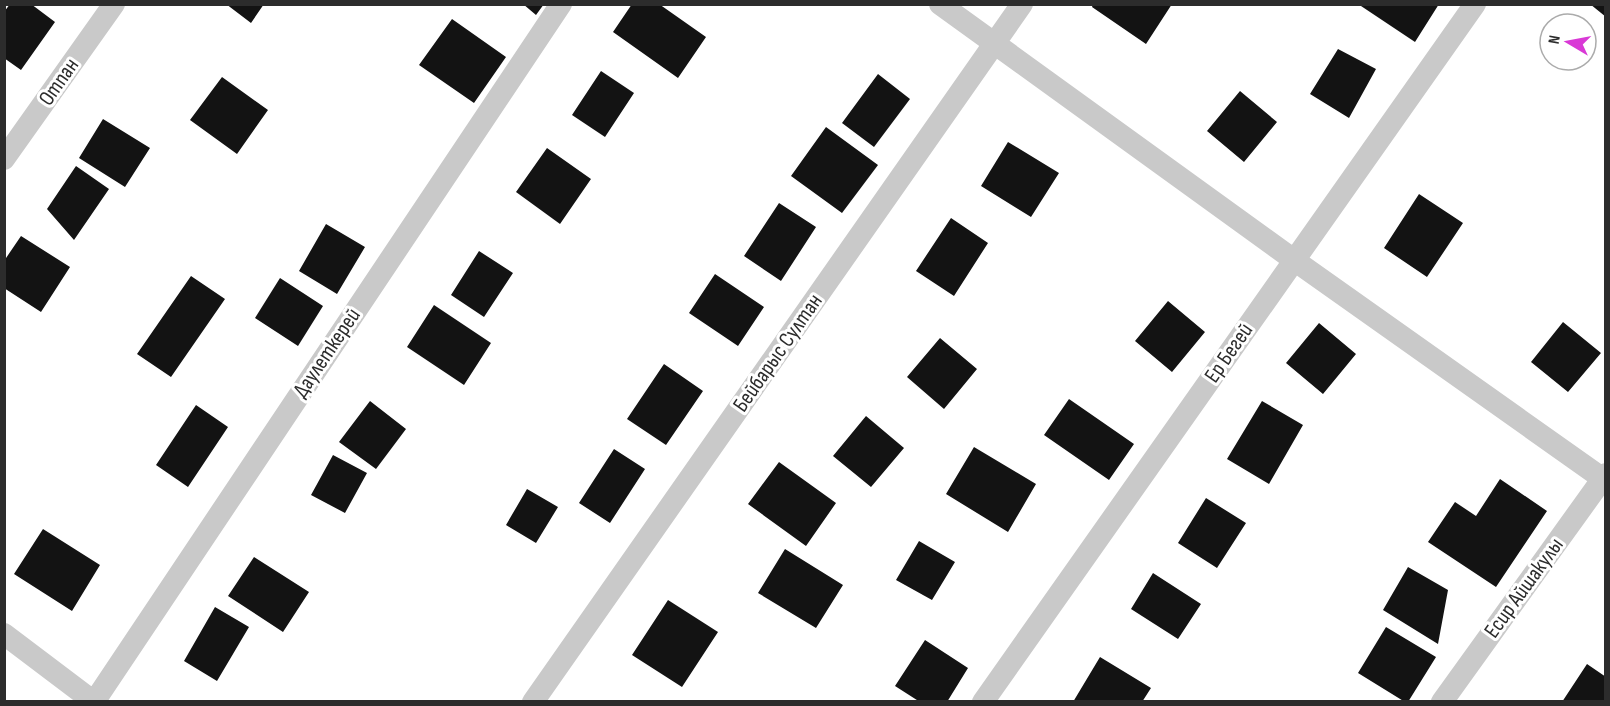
<svg xmlns="http://www.w3.org/2000/svg" width="1610" height="706" viewBox="0 0 1610 706" font-family="'Sofia Sans Condensed',sans-serif">
  <rect width="100%" height="100%" fill="#fff"/>
  <path fill="#131313" d="M10 4H31L55 22 21 70 4 58V12Z
    M226 4H264L251 23Z
    M523 4H544L536 15Z
    M632 4H659L706 37 678 78 613 32Z
    M1093 4H1172L1146 44 1092 7Z
    M1362 4H1439L1415 42 1361 6Z
    M1590 4H1606V17Z
    M452 19 506 57 474 103 419 65Z
    M1338 49 1376 69 1349 118 1310 94Z
    M601 71 634 93 605 137 572 115Z
    M878 74 910 99 874 147 842 123Z
    M222 77 268 110 237 154 190 120Z
    M1240 91 1277 122 1244 162 1207 131Z
    M103 119 150 148 125 187 79 158Z
    M826 127 878 165 842 213 791 176Z
    M1008 142 1059 173 1031 217 981 186Z
    M547 148 591 179 560 224 516 192Z
    M76 166 109 189 74 240 47 209Z
    M1419 194 1463 223 1427 277 1384 248Z
    M779 203 816 227 781 281 744 256Z
    M951 218 988 243 954 296 916 271Z
    M326 224 365 247 337 294 299 271Z
    M21 236 70 267 41 312 4 288V261Z
    M479 251 513 273 484 317 451 295Z
    M715 274 764 307 738 346 689 313Z
    M191 276 225 299 171 377 137 354Z
    M280 278 323 306 298 346 255 318Z
    M1168 301 1205 332 1172 372 1135 341Z
    M434 305 491 343 464 385 407 347Z
    M1563 322 1601 353 1568 392 1531 362Z
    M1319 323 1356 354 1323 394 1286 363Z
    M940 338 977 369 944 409 907 377Z
    M664 364 703 391 666 445 627 419Z
    M1069 399 1134 444 1109 480 1044 435Z
    M370 401 406 429 376 469 339 442Z
    M1262 401 1303 425 1269 484 1227 459Z
    M196 405 228 427 188 487 156 465Z
    M866 416 904 448 871 487 833 456Z
    M974 447 1036 484 1008 532 946 494Z
    M614 449 645 469 610 523 579 503Z
    M333 455 367 473 345 513 311 495Z
    M779 462 836 503 806 546 748 504Z
    M1500 479 1547 511 1496 587 1428 542 1455 502 1476 516Z
    M527 489 558 507 536 543 506 525Z
    M1206 498 1246 523 1217 568 1178 543Z
    M43 529 100 565 72 611 14 574Z
    M919 541 955 562 932 600 896 580Z
    M785 549 843 585 816 628 758 593Z
    M254 557 309 592 283 632 228 596Z
    M1408 567 1448 590 1438 644 1383 610Z
    M1153 573 1201 604 1178 639 1131 609Z
    M668 600 718 632 682 687 632 655Z
    M215 607 249 627 217 681 184 661Z
    M1386 627 1436 657 1408 702H1405L1358 673Z
    M925 640 968 668 947 702H920L895 686Z
    M1100 657 1151 688 1142 702H1073Z
    M1587 664 1606 677V702H1562Z"/>
  <g fill="none" stroke-linecap="round" stroke-linejoin="round">
    <path stroke="#c9c9c9" stroke-width="22" d="M940 4 1294 260 1606 481
      M4 159 114 4
      M4 634 94 702
      M94 702 561 4
      M533 702 1022 4
      M983 702 1475 4
      M1442 702 1606 474"/>
  </g>
  <g text-anchor="middle" dominant-baseline="central" stroke-width="6" stroke-linejoin="round" paint-order="stroke">
    <g font-size="22" fill="#2c2c2c" stroke="#fff">
      <text transform="translate(59 82) rotate(-55)">Отпан</text>
      <text transform="translate(327 353) rotate(-56)">Даулеткерей</text>
      <text transform="translate(778 353) rotate(-55)">Бейбарыс Султан</text>
      <text transform="translate(1229 353) rotate(-55)">Ер Бегей</text>
      <text transform="translate(1524 588) rotate(-54)">Есир Айшакулы</text>
    </g>
  </g>
  <rect width="1610" height="706" fill="none" stroke="#2c2c2c" stroke-width="12"/>
  <g transform="translate(1568 42) rotate(280)"><circle r="28" fill="#ffffff" stroke="#ababab" stroke-width="1.5"/>
  <path d="M0-4.5L10 22L0 15L-10 22Z" fill="#d939d6"/>
  <text y="-9" font-size="16" font-weight="bold" text-anchor="middle" fill="#2c2c2c">N</text>
  </g>
</svg>
